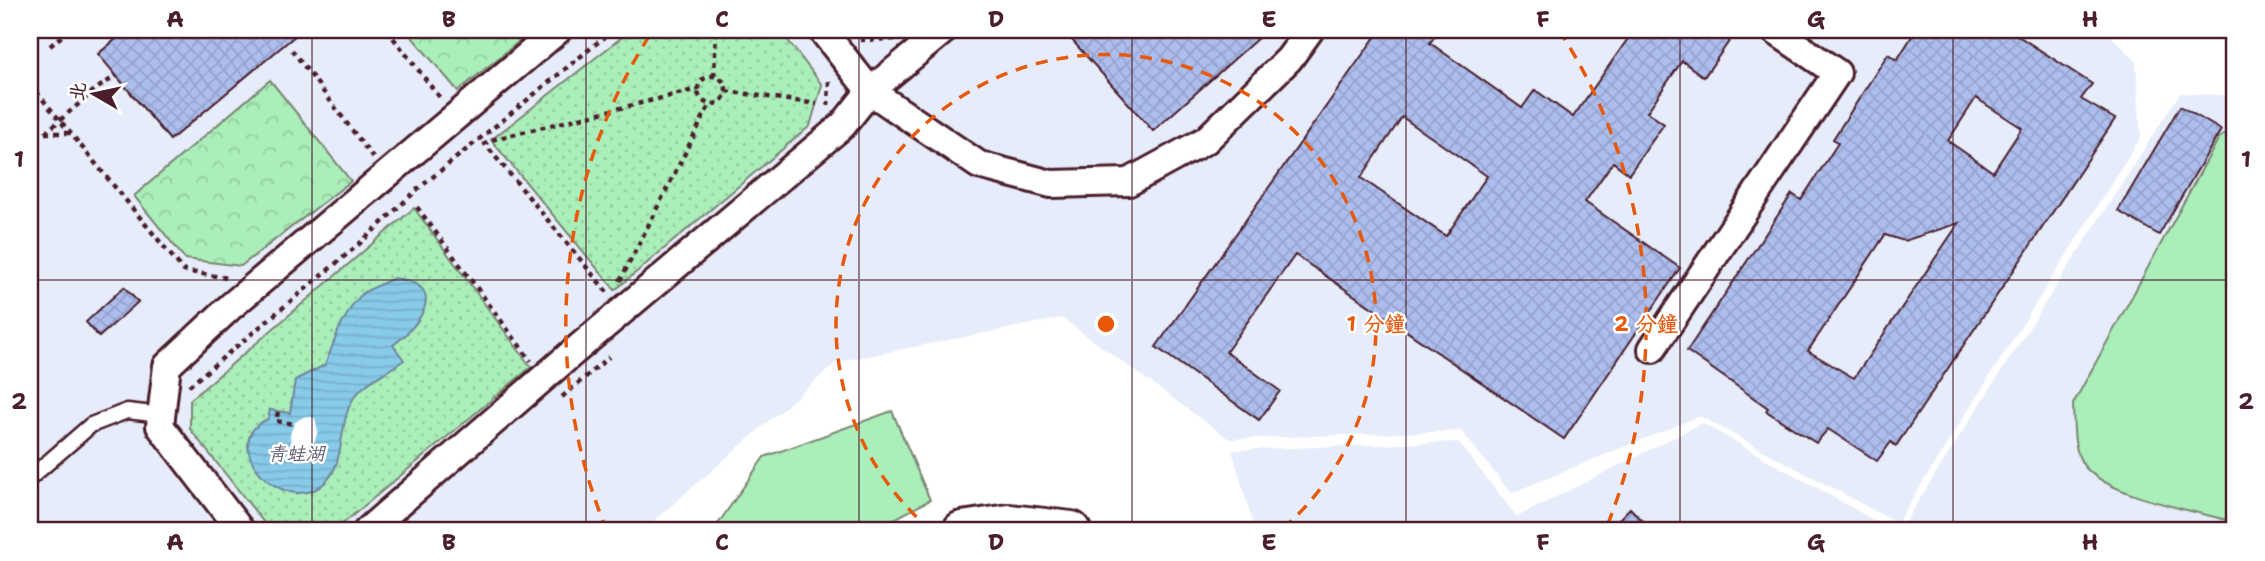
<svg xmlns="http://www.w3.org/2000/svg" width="2265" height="561" viewBox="0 0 2265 561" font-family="'Shantell Sans','LXGW WenKai TC',sans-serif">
  <defs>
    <pattern id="grass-dots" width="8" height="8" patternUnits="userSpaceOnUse" patternTransform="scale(1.75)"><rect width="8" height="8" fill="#aaeeb9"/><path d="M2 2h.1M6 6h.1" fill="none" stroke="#94cc9f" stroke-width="1.8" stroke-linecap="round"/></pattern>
    <pattern id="forest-crowns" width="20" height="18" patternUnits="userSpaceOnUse" patternTransform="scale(1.75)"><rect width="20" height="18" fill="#aaeeb9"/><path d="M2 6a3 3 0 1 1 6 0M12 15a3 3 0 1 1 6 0" fill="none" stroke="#94cc9f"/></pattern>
    <pattern id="water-rules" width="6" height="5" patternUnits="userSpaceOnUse" patternTransform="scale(1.75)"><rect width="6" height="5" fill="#87cbe9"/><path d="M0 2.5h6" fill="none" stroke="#76aec8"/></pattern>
    <pattern id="building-cross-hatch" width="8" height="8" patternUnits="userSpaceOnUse" patternTransform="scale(1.75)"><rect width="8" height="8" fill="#adbeee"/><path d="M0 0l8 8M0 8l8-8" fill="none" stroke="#96a3cc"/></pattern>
  </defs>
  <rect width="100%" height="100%" fill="#fff"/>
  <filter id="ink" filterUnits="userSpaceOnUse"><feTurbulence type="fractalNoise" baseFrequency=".0143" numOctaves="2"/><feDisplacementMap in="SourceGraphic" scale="14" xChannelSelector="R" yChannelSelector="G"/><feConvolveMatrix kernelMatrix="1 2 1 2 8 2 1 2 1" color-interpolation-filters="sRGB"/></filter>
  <g filter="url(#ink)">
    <path fill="#e6ecfa" d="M30 30H2105L2136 61 2141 137 1897 523 1700 416 1511 493 1461 431 1229 439 1062 318 837 362 642 531H30Z
      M2180 93 2235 96V531H1899Z
      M1702 423 1893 531H1255L1232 450 1458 442 1517 517Z"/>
    <path fill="url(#grass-dots)" stroke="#7a8672" stroke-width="2" d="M631 30H780L822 85 810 126 615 290 491 140Z
      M414 208 531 367 334 531H280L265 524 190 429V400Z"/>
    <path fill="url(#forest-crowns)" stroke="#7a8672" stroke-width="2" d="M406 30H533L458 91Z
      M270 80 351 181 241 266 185 259 134 196Z"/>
    <path fill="#aaeeb9" stroke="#7a8672" stroke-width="2" d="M2235 128V522C2195 511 2111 497 2085 467 2072 451 2074 424 2073 404L2219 138Z
      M892 411 930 500 872 531H718V524L764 457Z"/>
    <path fill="url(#water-rules)" stroke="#6f869d" stroke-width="2" d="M394 278C449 284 422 324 393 345L404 360C389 371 368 380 356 395 334 422 351 473 314 490 273 508 218 440 268 419L270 410 290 413 295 380 325 365 339 329 353 304 364 292Z"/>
    <path fill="#fff" d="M305 416 315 418 318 431 314 443 298 455 291 450 290 434 295 422Z"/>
    <path fill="url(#building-cross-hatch)" stroke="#4a1f2b" stroke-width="2" fill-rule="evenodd" d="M127 30H302L170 140 98 54Z
      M1063 30H1267L1153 131Z
      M1380 30H1439L1430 43 1522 108 1535 90 1573 117 1634 30H1737L1704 77 1682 61 1647 112 1664 124 1629 174 1613 162 1585 202 1680 268 1564 439 1295 255 1226 352 1280 391 1259 420 1156 347ZM1402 117 1487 176 1446 236 1361 178Z
      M1916 30H2009L2092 84 2081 99 2115 119 1896 446 1891 442 1877 461 1828 429 1816 443 1766 411 1768 408 1687 351 1792 194 1801 200 1838 143 1833 139 1888 54 1897 60ZM1976 98 2022 128 1993 172 1948 141ZM1959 223 1854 378 1808 351 1885 235 1904 241Z
      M2180 106 2221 130 2159 235 2118 211Z
      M124 287 138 302 99 337 86 322Z
      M1630 508 1653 531H1607Z"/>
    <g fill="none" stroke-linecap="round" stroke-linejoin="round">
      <defs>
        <path id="lane" d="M30 478 91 425 127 411 162 415"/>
        <path id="street" d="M822 30 870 91 979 165 1051 184 1129 182 1206 140 1289 59 1310 30
          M1652 349 1837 73 1774 30
          M241 531 160 426 167 366 230 307 558 30
          M367 531 571 354 843 125 870 91 944 30"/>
        <path id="secondary" d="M962 531 1009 524 1071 531"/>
      </defs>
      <use href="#lane" stroke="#4a1f2b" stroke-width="19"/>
      <use href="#street" stroke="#4a1f2b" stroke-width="32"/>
      <use href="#secondary" stroke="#4a1f2b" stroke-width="44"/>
      <path stroke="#4a1f2b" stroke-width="4.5" stroke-dasharray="5 5" stroke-linecap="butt" d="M387 30 442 100
        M792 30 799 39
        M860 40 896 39
        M50 46 69 30
        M292 50 373 158
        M714 76 716 30
        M698 90a14 14 0 1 1 28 0a14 14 0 1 1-28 0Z
        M30 84 184 271 228 278
        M726 91 817 104
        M828 106 829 80
        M45 133H71
        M417 207 531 361
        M620 281 710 104
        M607 292 485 144 491 140 698 89
        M189 386 358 245 418 189 613 30
        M562 397 609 357
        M278 412 276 421 294 424"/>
      <use href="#lane" stroke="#fff" stroke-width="14"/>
      <use href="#street" stroke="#fff" stroke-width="26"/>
      <use href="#secondary" stroke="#fff" stroke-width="38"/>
      <path stroke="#4a1f2b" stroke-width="4.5" stroke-dasharray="5 5" stroke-linecap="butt" d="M45 133 96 89 116 76"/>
    </g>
  </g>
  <path fill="none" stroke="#4a1f2b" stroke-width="2" stroke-opacity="0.55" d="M312 30V531M586 30V531M859 30V531M1132 30V531M1406 30V531M1680 30V531M1953 30V531M30 280H2235"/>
  <g fill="none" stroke="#e8590c" stroke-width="3.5" stroke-dasharray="12 9">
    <path d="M932 531A270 270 0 1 1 1280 531"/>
    <path d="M607 531A540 540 0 0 1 653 30M1559 30A540 540 0 0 1 1605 531"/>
  </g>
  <g text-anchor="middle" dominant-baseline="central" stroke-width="5" stroke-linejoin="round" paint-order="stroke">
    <g font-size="19" font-style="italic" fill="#5f5b6e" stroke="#fff">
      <text x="296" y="453">青蛙湖</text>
    </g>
  </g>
  <circle cx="1106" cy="324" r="10" fill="#e8590c" stroke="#fff" stroke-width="3.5"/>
  <g font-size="21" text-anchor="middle" font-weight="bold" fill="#e8590c" stroke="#fff" stroke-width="5" stroke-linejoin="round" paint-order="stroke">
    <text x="1376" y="331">1 分鐘</text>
    <text x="1646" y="331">2 分鐘</text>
  </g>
  <rect width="2265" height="561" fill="none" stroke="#fff" stroke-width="77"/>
  <g transform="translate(94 94) rotate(279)" stroke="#ffffff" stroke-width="5" paint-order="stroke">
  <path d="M0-5L12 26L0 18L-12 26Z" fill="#4a1f2b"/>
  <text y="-10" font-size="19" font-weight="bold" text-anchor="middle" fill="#4a1f2b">北</text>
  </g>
  <rect x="38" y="38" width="2188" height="484" fill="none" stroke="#4a1f2b" stroke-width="2.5"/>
  <g font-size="23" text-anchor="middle" font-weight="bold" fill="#4a1f2b">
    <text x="175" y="27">A</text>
    <text x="449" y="27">B</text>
    <text x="722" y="27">C</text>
    <text x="996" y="27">D</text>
    <text x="1269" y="27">E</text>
    <text x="1543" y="27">F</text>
    <text x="1816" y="27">G</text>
    <text x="2090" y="27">H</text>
    <text x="19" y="167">1</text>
    <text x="2246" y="167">1</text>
    <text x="19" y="409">2</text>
    <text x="2246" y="409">2</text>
    <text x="175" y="550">A</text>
    <text x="449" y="550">B</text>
    <text x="722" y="550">C</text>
    <text x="996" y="550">D</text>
    <text x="1269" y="550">E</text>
    <text x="1543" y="550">F</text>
    <text x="1816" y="550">G</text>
    <text x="2090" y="550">H</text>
  </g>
</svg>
